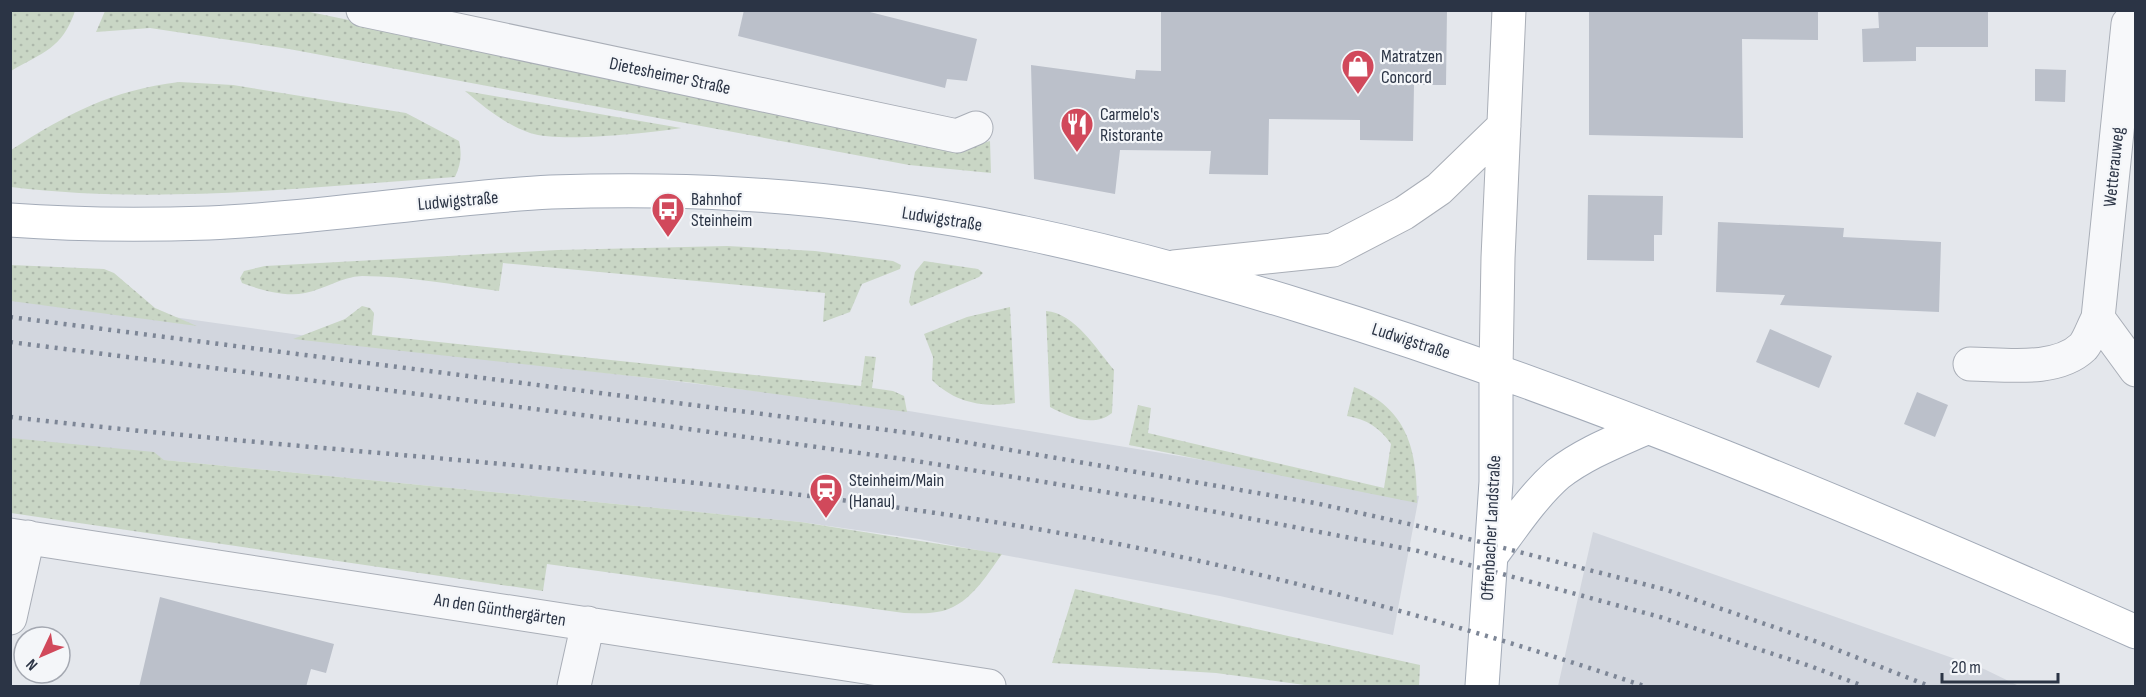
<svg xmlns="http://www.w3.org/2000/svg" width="2146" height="697" viewBox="0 0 2146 697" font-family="'Sofia Sans Condensed',sans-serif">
  <defs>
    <pattern id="grass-dots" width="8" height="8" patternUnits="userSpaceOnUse" patternTransform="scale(1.5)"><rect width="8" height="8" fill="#c9d6c5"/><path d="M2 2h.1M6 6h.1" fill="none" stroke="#adb8ab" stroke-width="1.8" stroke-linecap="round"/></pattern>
  </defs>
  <rect width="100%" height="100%" fill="#e4e7ec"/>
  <path fill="#d2d6de" d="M11 294 349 342 873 405 1419 496 1393 635 1220 596 919 539 801 522 164 460 11 439Z
    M1593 532 1984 669 2019 686H1558Z"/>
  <path fill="url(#grass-dots)" d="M11 10H75V11C62 49 43 52 11 71Z
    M105 11H305L931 140 971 146 990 141 991 173 909 165 289 49 150 28 96 32Z
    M179 82 233 85 406 113 459 141C462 155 461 164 455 177 308 187 158 205 11 187V150C67 114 112 90 179 82Z
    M465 91 681 128C648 133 560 143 530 133 506 125 484 107 465 91Z
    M727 246 815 251 893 261 901 265 900 269 862 284 850 312 823 322 825 293 503 263 499 291C454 285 408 276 362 276 341 277 325 289 305 293 285 297 261 290 242 283L240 278 244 271 265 266 558 250Z
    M924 261 978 269 983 273 979 277 911 306 909 302 915 272Z
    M11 265 104 269 114 273 155 308 197 326 11 301Z
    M362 306 370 308 374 313 372 335 861 386 865 356 876 357 872 388 893 391 904 396 907 412 686 382 293 339 345 319Z
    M1010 307 1015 403C984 408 955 403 932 380L933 357 924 334 967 317Z
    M1046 311C1075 313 1097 350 1114 370L1112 413C1093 428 1069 417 1050 407Z
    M1354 387C1408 409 1417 450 1417 503L1129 445 1138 405 1151 408 1148 433 1384 488 1391 444C1380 428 1367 419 1347 416Z
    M11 438 154 452 164 460 801 522 1002 554C986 576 968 608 937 612 927 614 915 613 904 613L547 564 543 591 11 513Z
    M1075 589 1420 665 1419 686H1312L1216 673 1052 663Z"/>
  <path fill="#bbc0ca" d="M744 10H862L977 39 967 81 947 79 945 88 738 36Z
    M1161 10H1447L1446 85H1414L1413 141 1360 140V120L1269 119 1268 175 1209 174 1211 151 1120 150 1115 194 1034 179 1031 65 1135 79 1136 70 1161 71Z
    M1589 10H1818V40L1742 39 1743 138 1589 135Z
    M1878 10H1988V47H1916V61L1863 62 1862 29 1879 28Z
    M2035 69 2066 70 2065 102 2035 101Z
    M1588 195 1663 196 1662 235H1654V261L1587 260Z
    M1718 222 1844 228 1843 237 1941 242 1939 312 1780 305 1785 295 1716 292Z
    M1770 329 1832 356 1819 388 1756 362Z
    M1917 392 1948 405 1935 437 1904 424Z
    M160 597 334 644 326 673 311 669 306 687H139Z"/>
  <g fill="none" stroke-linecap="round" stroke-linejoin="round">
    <defs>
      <path id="minor" d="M363 10 957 136 976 128
        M2098 318 2136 370
        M1970 364C2003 364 2056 373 2083 347 2089 340 2093 327 2098 318L2128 24 2136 20
        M10 535 989 686
        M10 618 28 537
        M574 686 588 623"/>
      <path id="secondary" d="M1174 267 1333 250 1404 213 1439 189 1504 126
        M1496 369 1498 258 1509 10"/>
      <path id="primary" d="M10 220C77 225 143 225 209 223 324 218 437 198 551 192 613 190 677 190 739 194 931 204 1119 250 1301 306 1587 394 1863 511 2136 632
        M1491 556C1512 528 1532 497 1558 474 1585 453 1617 441 1648 427
        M1482 686 1496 482V369"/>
    </defs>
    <use href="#minor" stroke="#a9aeb7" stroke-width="35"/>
    <use href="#secondary" stroke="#a9aeb7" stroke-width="35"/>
    <use href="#primary" stroke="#a3abb8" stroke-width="35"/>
    <use href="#minor" stroke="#f7f8fa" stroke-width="33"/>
    <use href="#secondary" stroke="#fff" stroke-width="33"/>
    <use href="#primary" stroke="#fff" stroke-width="33"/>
    <path stroke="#7d8696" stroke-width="4.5" stroke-dasharray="3 6" stroke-linecap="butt" d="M10 317 918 434 1315 503 1418 526 1667 590 1820 643 1929 686
      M10 342 660 425 910 460 1154 500 1418 551 1660 617 1810 666 1863 686
      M10 417C350 456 693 471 1031 528 1238 563 1445 619 1644 686"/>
  </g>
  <defs>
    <symbol id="shop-pin" viewBox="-11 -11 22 30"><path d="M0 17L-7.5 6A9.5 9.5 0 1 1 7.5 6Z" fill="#d1495b" stroke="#f4f6f9"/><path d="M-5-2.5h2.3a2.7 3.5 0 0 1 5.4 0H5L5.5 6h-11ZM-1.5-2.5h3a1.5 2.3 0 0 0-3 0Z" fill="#fff"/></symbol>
    <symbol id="restaurant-pin" viewBox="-11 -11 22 30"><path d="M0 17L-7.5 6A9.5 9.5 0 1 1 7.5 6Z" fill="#d1495b" stroke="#f4f6f9"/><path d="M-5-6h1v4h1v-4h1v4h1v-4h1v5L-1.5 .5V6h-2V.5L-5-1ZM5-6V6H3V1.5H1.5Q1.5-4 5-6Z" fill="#fff"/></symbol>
    <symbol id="bus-pin" viewBox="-11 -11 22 30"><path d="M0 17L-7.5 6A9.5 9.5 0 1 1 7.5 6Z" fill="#d1495b" stroke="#f4f6f9"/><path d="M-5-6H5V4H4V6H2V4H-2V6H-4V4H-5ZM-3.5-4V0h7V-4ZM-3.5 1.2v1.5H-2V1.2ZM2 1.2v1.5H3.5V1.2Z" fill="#fff"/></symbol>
    <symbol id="station-pin" viewBox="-11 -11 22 30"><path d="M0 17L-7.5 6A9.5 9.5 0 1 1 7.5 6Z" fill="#d1495b" stroke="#f4f6f9"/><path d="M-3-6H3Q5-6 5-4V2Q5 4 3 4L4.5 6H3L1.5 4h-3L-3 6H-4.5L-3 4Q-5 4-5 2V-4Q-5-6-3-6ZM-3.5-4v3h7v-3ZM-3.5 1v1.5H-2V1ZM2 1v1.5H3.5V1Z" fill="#fff"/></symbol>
  </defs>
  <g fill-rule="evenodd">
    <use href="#shop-pin" x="1339" y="47" width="38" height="52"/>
    <use href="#restaurant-pin" x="1058" y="105" width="38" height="52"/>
    <use href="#bus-pin" x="649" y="190" width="38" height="52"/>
    <use href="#station-pin" x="807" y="471" width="38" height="52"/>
  </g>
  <g text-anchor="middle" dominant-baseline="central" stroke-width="4.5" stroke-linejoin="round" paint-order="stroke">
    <g font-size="18" fill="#2b3445" stroke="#f4f6f9" text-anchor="start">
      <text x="1381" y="56">Matratzen<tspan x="1381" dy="21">Concord</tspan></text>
      <text x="1100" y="114">Carmelo's<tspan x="1100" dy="21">Ristorante</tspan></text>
      <text x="691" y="199">Bahnhof<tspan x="691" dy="21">Steinheim</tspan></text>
      <text x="849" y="480">Steinheim/Main<tspan x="849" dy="21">(Hanau)</tspan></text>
    </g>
    <g font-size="18" fill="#2b3445" stroke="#f4f6f9">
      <text transform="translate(670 76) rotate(12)">Dietesheimer Straße</text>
      <text transform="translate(2114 167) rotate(-84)">Wetterauweg</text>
      <text transform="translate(458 201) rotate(-5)">Ludwigstraße</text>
      <text transform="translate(942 219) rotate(9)">Ludwigstraße</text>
      <text transform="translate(1411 341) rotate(18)">Ludwigstraße</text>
      <text transform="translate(1491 528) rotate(-87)">Offenbacher Landstraße</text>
      <text transform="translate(500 610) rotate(9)">An den Günthergärten</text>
    </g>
  </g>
  <rect width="2146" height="697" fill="none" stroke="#2b3445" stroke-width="24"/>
  <g transform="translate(42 655) rotate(226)"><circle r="28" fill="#f4f6f9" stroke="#a4a8b1" stroke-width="1.5"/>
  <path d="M0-4.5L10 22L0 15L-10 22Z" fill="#d1495b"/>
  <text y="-9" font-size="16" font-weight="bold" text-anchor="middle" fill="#2b3445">N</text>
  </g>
  <path d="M1942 673v9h116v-9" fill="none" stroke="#2b3445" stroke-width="3"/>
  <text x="1951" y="673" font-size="18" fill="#2b3445" stroke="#f4f6f9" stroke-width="4.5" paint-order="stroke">20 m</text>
</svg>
